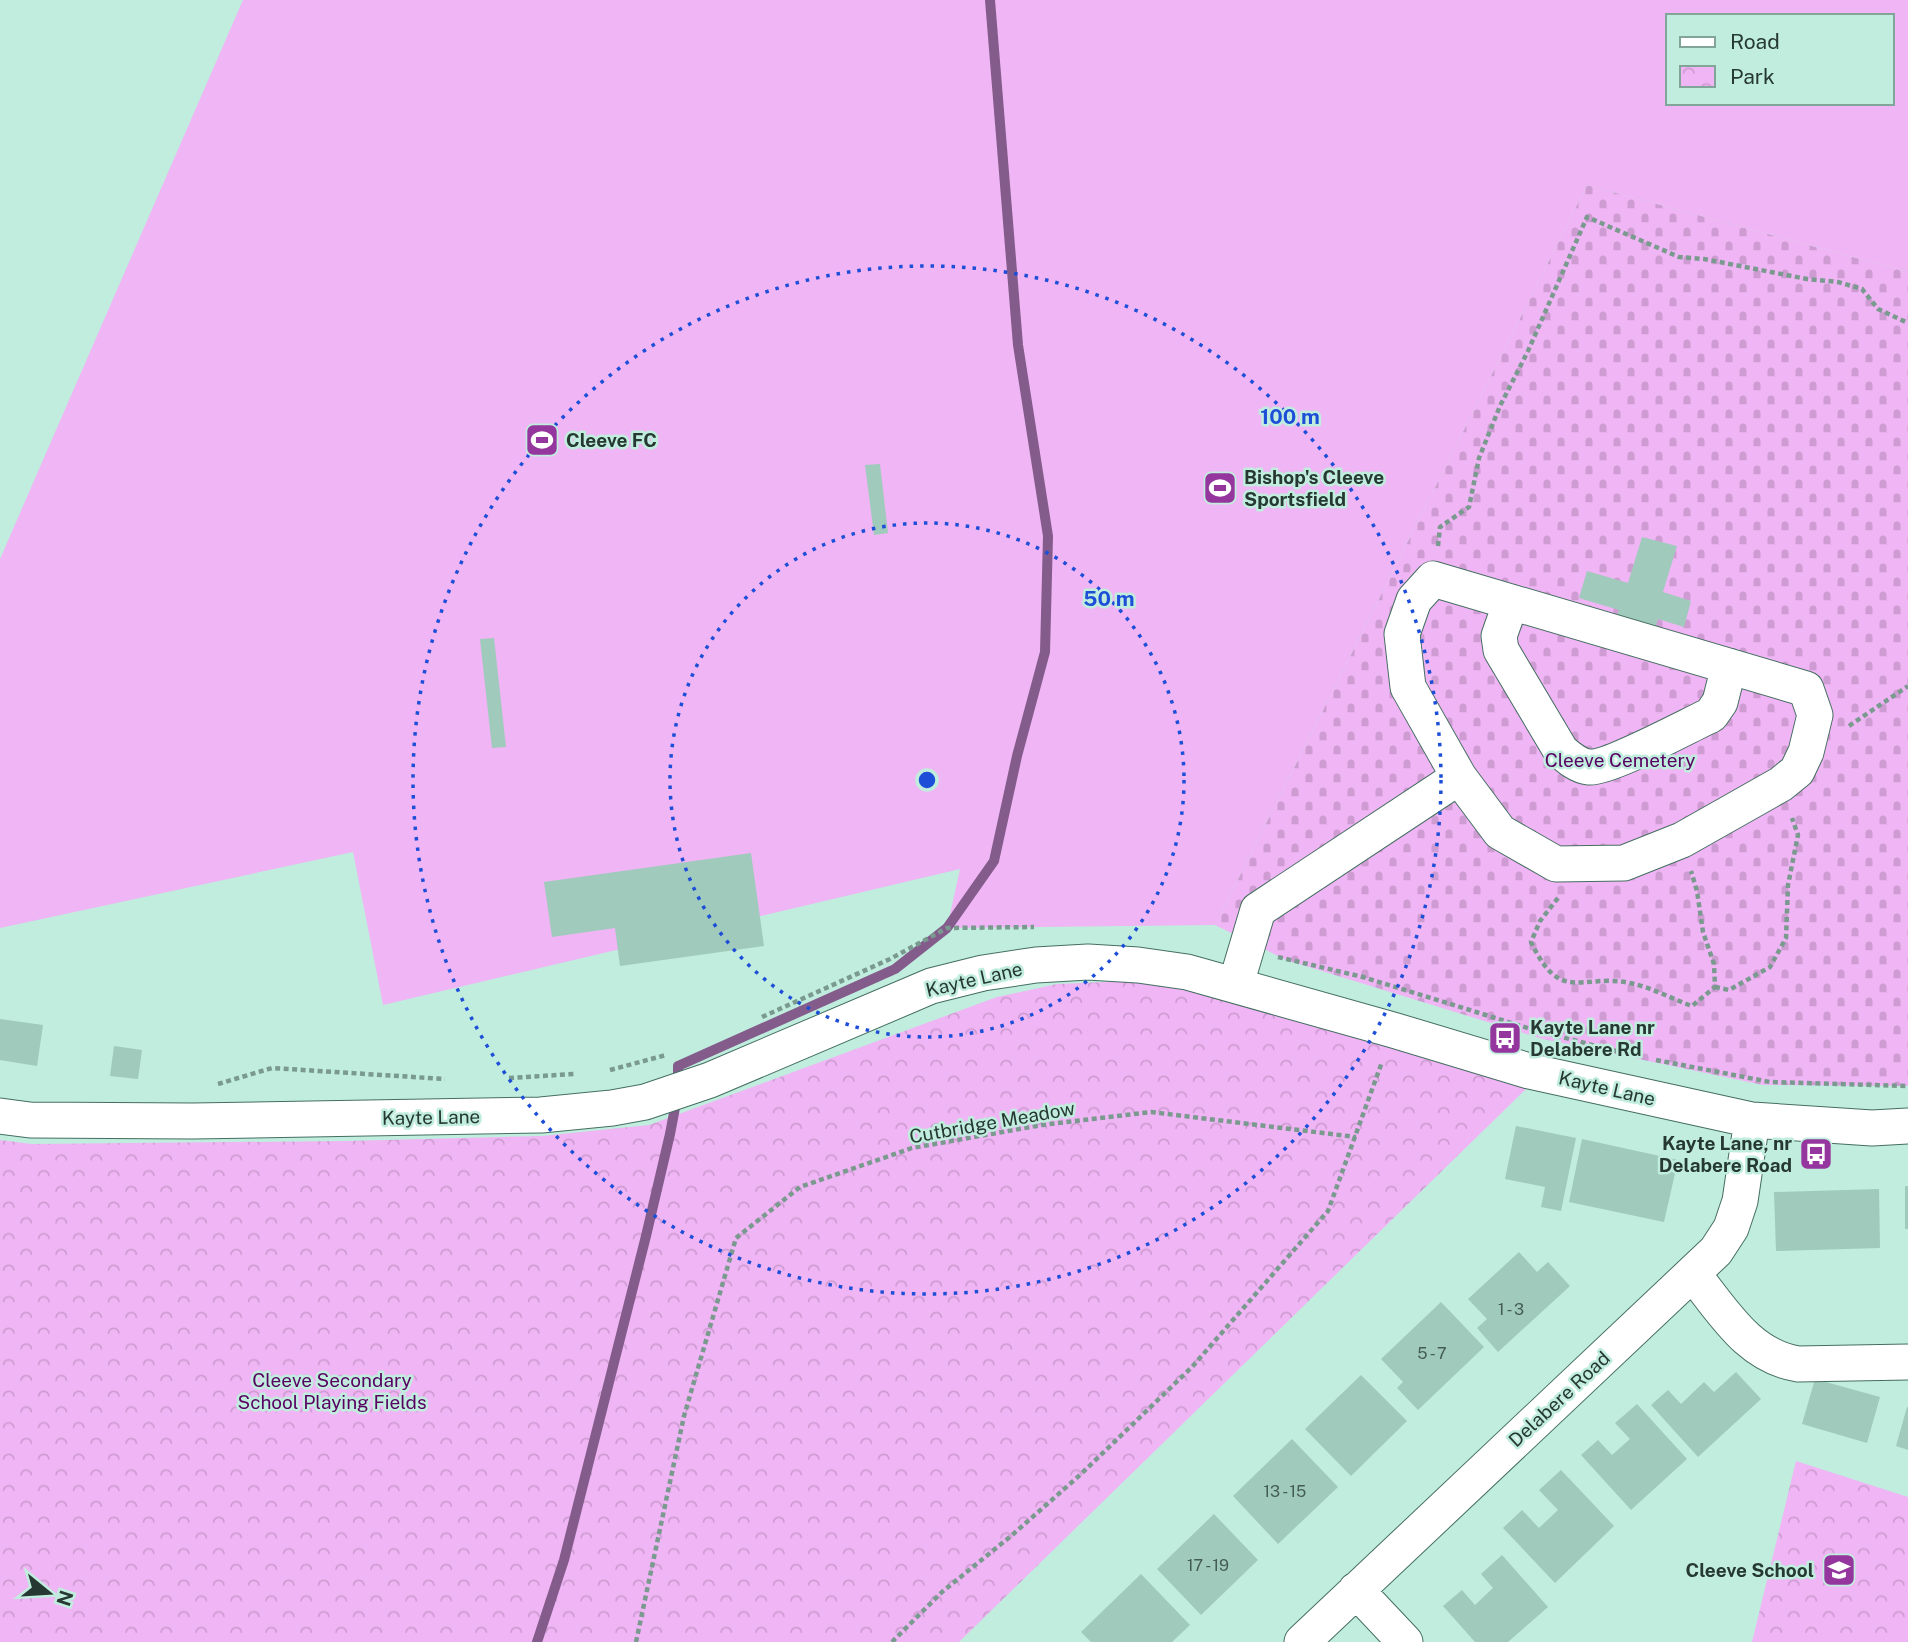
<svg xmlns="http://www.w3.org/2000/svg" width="1908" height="1642" viewBox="0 0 1908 1642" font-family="'Public Sans',sans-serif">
  <defs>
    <pattern id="cemetery-stones" width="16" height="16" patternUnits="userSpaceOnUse" patternTransform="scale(1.75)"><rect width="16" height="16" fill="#f0b5f4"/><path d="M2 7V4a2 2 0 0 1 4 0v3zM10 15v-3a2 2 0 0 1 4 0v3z" fill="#ce9cd2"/></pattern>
    <pattern id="park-crowns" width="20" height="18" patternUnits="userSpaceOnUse" patternTransform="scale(1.75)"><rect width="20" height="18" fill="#f0b5f4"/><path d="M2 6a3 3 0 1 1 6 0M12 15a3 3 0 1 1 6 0" fill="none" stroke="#ce9cd2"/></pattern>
  </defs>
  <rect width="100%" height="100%" fill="#c0edde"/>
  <path fill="url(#cemetery-stones)" d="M1587 185 1908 272V1086L1763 1085 1543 1039 1286 960 1215 925Z"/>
  <path fill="url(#park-crowns)" d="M1153 980 1529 1086 959 1642H0V1140L32 1144 347 1141 542 1136 649 1125 997 997 1057 984Z
    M1796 1461 1908 1497V1642H1752Z"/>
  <path fill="#f0b5f4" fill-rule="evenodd" d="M243 0H1908V272L1587 185 1215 925 947 928 960 869 383 1005 353 852 0 928V559ZM1668 16H1892V103H1668Z"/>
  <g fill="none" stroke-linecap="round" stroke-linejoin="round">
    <path stroke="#845c8c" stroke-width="10" d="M537 1642 564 1560 646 1236 670 1134 678 1092V1066L895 969 947 928 994 861 1017 756 1045 652 1048 536 1018 345 990 0"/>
  </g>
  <path fill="#9fcabc" d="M880 464 888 533 874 535 865 465Z
    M1642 537 1677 546 1663 592 1691 601 1684 627 1658 619 1654 632 1615 621 1619 610 1579 598 1587 571 1628 583Z
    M494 638 506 747 492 748 480 639Z
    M751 853 764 946 620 966 615 928 552 937 544 882Z
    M0 1019 43 1025 37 1066 0 1060Z
    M114 1046 142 1050 138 1079 110 1076Z
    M1516 1126 1576 1138 1561 1211 1541 1207 1545 1187 1505 1179Z
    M1582 1139 1678 1160 1664 1222 1569 1202Z
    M1905 1186H1908V1229H1905Z
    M1879 1189 1880 1248 1776 1251 1774 1192Z
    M1519 1252 1537 1272 1548 1262 1570 1286 1498 1352 1477 1328 1487 1319 1468 1299Z
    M1441 1302 1484 1347 1418 1410 1397 1388 1403 1382 1381 1359Z
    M1736 1372 1761 1399 1698 1457 1651 1405 1668 1390 1681 1404 1704 1382 1714 1392Z
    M1361 1375 1407 1421 1351 1476 1305 1429Z
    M1815 1379 1880 1397 1867 1443 1802 1424Z
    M1637 1404 1687 1459 1631 1510 1581 1455 1598 1440 1612 1455 1630 1439 1615 1423Z
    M1907 1407H1908V1450L1896 1446Z
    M1292 1439 1338 1487 1278 1544 1233 1496Z
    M1561 1470 1614 1526 1555 1583 1503 1528 1522 1510 1539 1528 1558 1510 1539 1490Z
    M1214 1514 1258 1560 1201 1615 1157 1569Z
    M1502 1555 1548 1607 1508 1642H1475L1443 1606 1462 1590 1475 1605 1493 1588 1481 1574Z
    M1141 1574 1190 1625 1172 1642H1091L1081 1632Z"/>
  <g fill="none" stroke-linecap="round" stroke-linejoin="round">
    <defs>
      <path id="minor" d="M1433 579 1806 689 1815 715 1806 752 1797 771 1781 784 1682 840 1624 863 1556 864 1500 832 1459 777 1408 687 1402 634 1414 600Z
        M1511 602 1499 636 1501 650 1561 751C1569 758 1578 766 1589 767 1608 769 1689 725 1711 715L1720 702 1729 666
        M1236 984 1258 910 1459 777
        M0 1116 30 1120 193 1121 541 1115 612 1108 645 1102 710 1080 931 986 983 973 1036 965 1088 962 1138 965 1187 972 1393 1030 1529 1071 1752 1120 1872 1128 1908 1126
        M1693 1274C1723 1311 1748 1356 1798 1364L1908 1362
        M1356 1590 1405 1642
        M1302 1642 1716 1251 1731 1228 1740 1201 1752 1120"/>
    </defs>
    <use href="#minor" stroke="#456e61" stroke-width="37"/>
    <path stroke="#7a9a8f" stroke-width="4.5" stroke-dasharray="5 3.5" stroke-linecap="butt" d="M1438 546 1440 527 1469 507 1479 458 1500 406 1528 351 1587 217 1679 257 1704 259 1807 279 1838 282 1862 289 1878 309 1908 323
      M1849 726 1908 686
      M1558 898 1540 921 1531 942C1561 1005 1580 973 1630 983 1651 987 1672 999 1692 1006L1715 987 1714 964 1703 932 1697 891 1691 871
      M1278 957 1363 977 1531 1029 1627 1054
      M1715 987 1729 990 1770 967 1786 938 1788 885 1798 835 1792 818
      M762 1017 890 959 947 928 1034 927
      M1656 1060 1770 1082 1908 1086
      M610 1070 666 1055
      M509 1078 574 1074
      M218 1084 272 1068 445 1079
      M636 1642 684 1416 736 1238 800 1187 912 1148 1042 1125 1151 1112 1356 1137
      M892 1642 942 1592 1011 1536 1080 1475 1192 1367 1328 1211 1382 1062"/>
    <use href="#minor" stroke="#fff" stroke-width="35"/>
  </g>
  <g fill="none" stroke="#1d4ed8" stroke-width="3.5" stroke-dasharray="3.5 7">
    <circle cx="927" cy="780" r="257"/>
    <circle cx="927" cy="780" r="514"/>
  </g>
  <defs>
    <symbol id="stadium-square" viewBox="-11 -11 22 22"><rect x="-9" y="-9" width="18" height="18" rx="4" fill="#95359e" stroke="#c0edde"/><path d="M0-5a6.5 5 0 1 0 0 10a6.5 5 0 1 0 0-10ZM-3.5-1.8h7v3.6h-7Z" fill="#fff"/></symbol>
    <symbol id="bus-square" viewBox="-11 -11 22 22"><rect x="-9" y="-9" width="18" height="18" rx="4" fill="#95359e" stroke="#c0edde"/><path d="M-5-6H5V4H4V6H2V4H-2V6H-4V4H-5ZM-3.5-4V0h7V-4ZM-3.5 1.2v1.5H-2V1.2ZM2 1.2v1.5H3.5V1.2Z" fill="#fff"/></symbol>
    <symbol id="school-square" viewBox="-11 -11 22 22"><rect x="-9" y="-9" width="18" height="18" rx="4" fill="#95359e" stroke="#c0edde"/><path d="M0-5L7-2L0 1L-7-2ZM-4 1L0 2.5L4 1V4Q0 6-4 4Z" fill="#fff"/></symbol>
  </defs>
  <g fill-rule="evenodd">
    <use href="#stadium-square" x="523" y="421" width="38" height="38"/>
    <use href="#stadium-square" x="1201" y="469" width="38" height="38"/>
    <use href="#bus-square" x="1486" y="1019" width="38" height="38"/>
    <use href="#bus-square" x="1797" y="1135" width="38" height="38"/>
    <use href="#school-square" x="1820" y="1551" width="38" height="38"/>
  </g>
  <g text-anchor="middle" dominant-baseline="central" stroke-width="5" stroke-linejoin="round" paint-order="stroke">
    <g font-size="16" fill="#445c54">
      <text x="1511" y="1309">1 - 3</text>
      <text x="1432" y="1353">5 - 7</text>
      <text x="1285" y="1491">13 - 15</text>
      <text x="1208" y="1565">17 - 19</text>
    </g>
    <g font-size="19" font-weight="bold" fill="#263832" stroke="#c0edde" text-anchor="start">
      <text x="566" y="440">Cleeve FC</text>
      <text x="1244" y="477">Bishop's Cleeve<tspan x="1244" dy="22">Sportsfield</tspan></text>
      <text x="1530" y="1027">Kayte Lane nr<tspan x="1530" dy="22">Delabere Rd</tspan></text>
      <text x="1792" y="1143" text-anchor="end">Kayte Lane, nr<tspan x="1792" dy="22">Delabere Road</tspan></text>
      <text x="1814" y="1570" text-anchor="end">Cleeve School</text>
    </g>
    <g font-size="19" fill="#580060" stroke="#c0edde">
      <text x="1620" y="760">Cleeve Cemetery</text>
      <text x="332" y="1380">Cleeve Secondary<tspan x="332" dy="22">School Playing Fields</tspan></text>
    </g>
    <g font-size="19" fill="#263832" stroke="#c0edde">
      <text transform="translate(974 979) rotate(-13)">Kayte Lane</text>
      <text transform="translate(1607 1088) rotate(13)">Kayte Lane</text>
      <text transform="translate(431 1117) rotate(-1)">Kayte Lane</text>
      <text transform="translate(992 1122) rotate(-10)">Cutbridge Meadow</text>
      <text transform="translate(1559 1399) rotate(-43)">Delabere Road</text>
    </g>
  </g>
  <circle cx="927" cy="780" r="10" fill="#1d4ed8" stroke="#c0edde" stroke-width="3.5"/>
  <g font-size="21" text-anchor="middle" font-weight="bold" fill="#1d4ed8" stroke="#c0edde" stroke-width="5" stroke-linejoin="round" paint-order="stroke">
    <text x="1290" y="424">100 m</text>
    <text x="1109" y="606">50 m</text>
  </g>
  <rect x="1666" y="14" width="228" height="91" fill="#c0edde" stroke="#82a599" stroke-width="2"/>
  <rect x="1680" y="37" width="35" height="10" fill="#ffffff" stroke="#82a599" stroke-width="2"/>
  <text x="1730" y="49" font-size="21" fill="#263832">Road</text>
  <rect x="1680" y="66" width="35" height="21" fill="url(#park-crowns)" stroke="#82a599" stroke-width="2"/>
  <text x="1730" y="84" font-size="21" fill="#263832">Park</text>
  <g transform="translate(49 1593) rotate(108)" stroke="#c0edde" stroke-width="5" paint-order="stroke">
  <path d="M0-5L12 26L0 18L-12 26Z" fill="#263832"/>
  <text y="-10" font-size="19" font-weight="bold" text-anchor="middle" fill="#263832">N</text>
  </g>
</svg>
